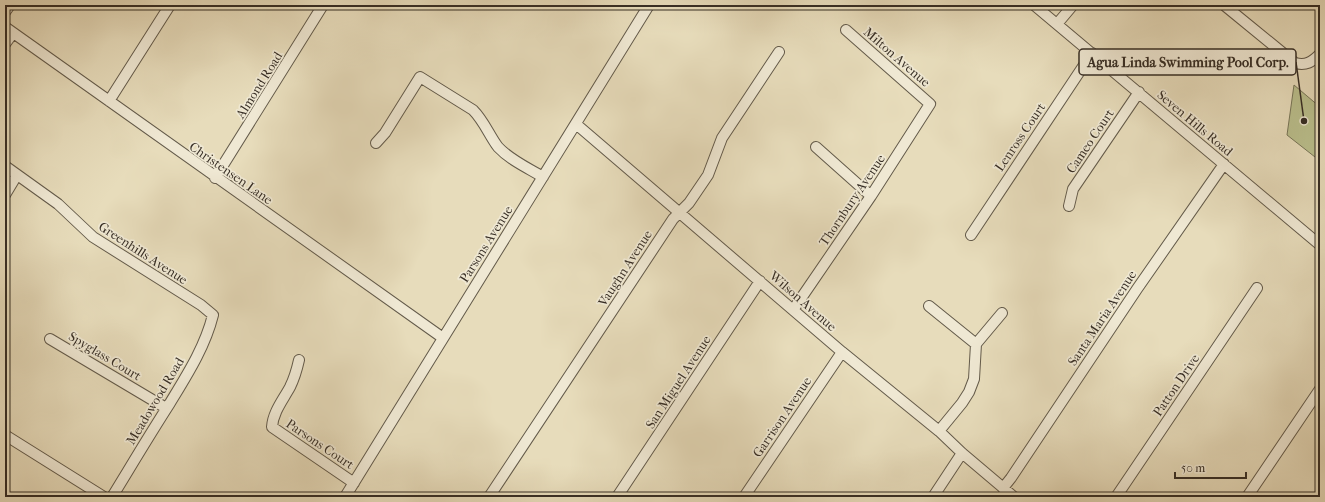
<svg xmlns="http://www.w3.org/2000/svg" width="1325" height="502" viewBox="0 0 1325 502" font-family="'IM FELL French Canon',serif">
  <rect width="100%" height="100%" fill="#e7dcbb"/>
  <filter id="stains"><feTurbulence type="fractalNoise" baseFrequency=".005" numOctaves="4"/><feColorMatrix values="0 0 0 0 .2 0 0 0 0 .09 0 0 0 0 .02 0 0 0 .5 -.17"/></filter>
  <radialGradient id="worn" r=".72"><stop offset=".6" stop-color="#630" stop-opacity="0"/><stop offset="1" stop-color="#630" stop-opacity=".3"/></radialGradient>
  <path fill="#babf8d" stroke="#787659" d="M1294 85 1320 107V150L1315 157 1287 135Z"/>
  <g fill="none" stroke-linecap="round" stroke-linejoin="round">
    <defs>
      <path id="minor" d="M1034 5 1320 245
        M1224 5 1295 63C1306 66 1312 62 1320 54
        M5 12 10 5
        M1057 24 1073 5
        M5 27 443 338
        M5 44 13 33
        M109 101 170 5
        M576 124 842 352 939 431 962 453 1014 497
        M376 143 385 133 420 77 473 110C484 121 489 135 498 147 510 160 528 168 543 177
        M816 147 871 196
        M5 166 58 204 93 237 201 305 213 315C205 347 187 375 170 403 150 434 131 466 112 497
        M215 178 323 5
        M5 195 17 175
        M1069 206 1073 189 1139 92
        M971 235 1092 53
        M929 306 976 344
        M793 310 871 196 930 104 846 30
        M50 339 166 408
        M299 360C297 369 294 379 290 387 283 400 273 412 272 427L354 483
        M939 431 962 403 969 392 974 379 976 344 1002 313
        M5 435 104 497
        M1003 488 1011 478 1137 289 1224 164
        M345 497 649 5
        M489 497 673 219 689 203 708 175 722 138 779 52
        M617 497 760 281
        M744 497 842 352
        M933 497 962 453
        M1116 497 1257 288
        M1247 497 1320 389"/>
    </defs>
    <use href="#minor" stroke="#635a4a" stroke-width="12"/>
    <use href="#minor" stroke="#efe8d3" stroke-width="10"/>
  </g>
  <g text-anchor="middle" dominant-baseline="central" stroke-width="3.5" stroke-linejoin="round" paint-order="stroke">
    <g font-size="13" fill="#372e25" stroke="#efe8d3">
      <text transform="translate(897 57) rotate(41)">Milton Avenue</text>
      <text transform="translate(259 85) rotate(-58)">Almond Road</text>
      <text transform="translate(1195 123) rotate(40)">Seven Hills Road</text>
      <text transform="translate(1020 137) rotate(-56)">Lenross Court</text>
      <text transform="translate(1090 141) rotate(-56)">Cameo Court</text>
      <text transform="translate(231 173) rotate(35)">Christensen Lane</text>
      <text transform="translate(852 200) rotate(-56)">Thornbury Avenue</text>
      <text transform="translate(486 244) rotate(-58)">Parsons Avenue</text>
      <text transform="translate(143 253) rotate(33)">Greenhills Avenue</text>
      <text transform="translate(625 268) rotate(-57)">Vaughn Avenue</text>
      <text transform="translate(803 301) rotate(41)">Wilson Avenue</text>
      <text transform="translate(1102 318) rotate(-56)">Santa Maria Avenue</text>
      <text transform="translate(105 356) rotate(31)">Spyglass Court</text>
      <text transform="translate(678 382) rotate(-57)">San Miguel Avenue</text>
      <text transform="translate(1176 385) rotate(-56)">Patton Drive</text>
      <text transform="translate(155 401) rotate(-59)">Meadowood Road</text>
      <text transform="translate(782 417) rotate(-56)">Garrison Avenue</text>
      <text transform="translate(320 444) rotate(34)">Parsons Court</text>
    </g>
  </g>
  <path fill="none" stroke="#372e25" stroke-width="1.5" d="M1304 121L1296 62"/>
  <circle fill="#372e25" stroke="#efe8d3" stroke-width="1.5" cx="1304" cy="121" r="4"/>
  <rect fill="#efe8d3" stroke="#372e25" stroke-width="1.5" x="1079" y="49" width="217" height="26" rx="4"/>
  <g font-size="14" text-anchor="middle" font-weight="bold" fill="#372e25">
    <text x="1188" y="67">Agua Linda Swimming Pool Corp.</text>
  </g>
  <rect width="1325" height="502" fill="none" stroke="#e7dcbb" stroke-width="20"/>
  <rect x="6" y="6" width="1313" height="490" fill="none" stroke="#372e25" stroke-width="2"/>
  <rect x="10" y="10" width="1305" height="482" fill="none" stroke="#372e25"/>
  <path d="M1175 472v6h71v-6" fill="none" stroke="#372e25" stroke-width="2"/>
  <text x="1181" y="472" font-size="12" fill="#372e25" stroke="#efe8d3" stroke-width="3" paint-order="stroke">50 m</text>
  <rect width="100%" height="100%" filter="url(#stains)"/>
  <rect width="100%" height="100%" fill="url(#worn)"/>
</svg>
